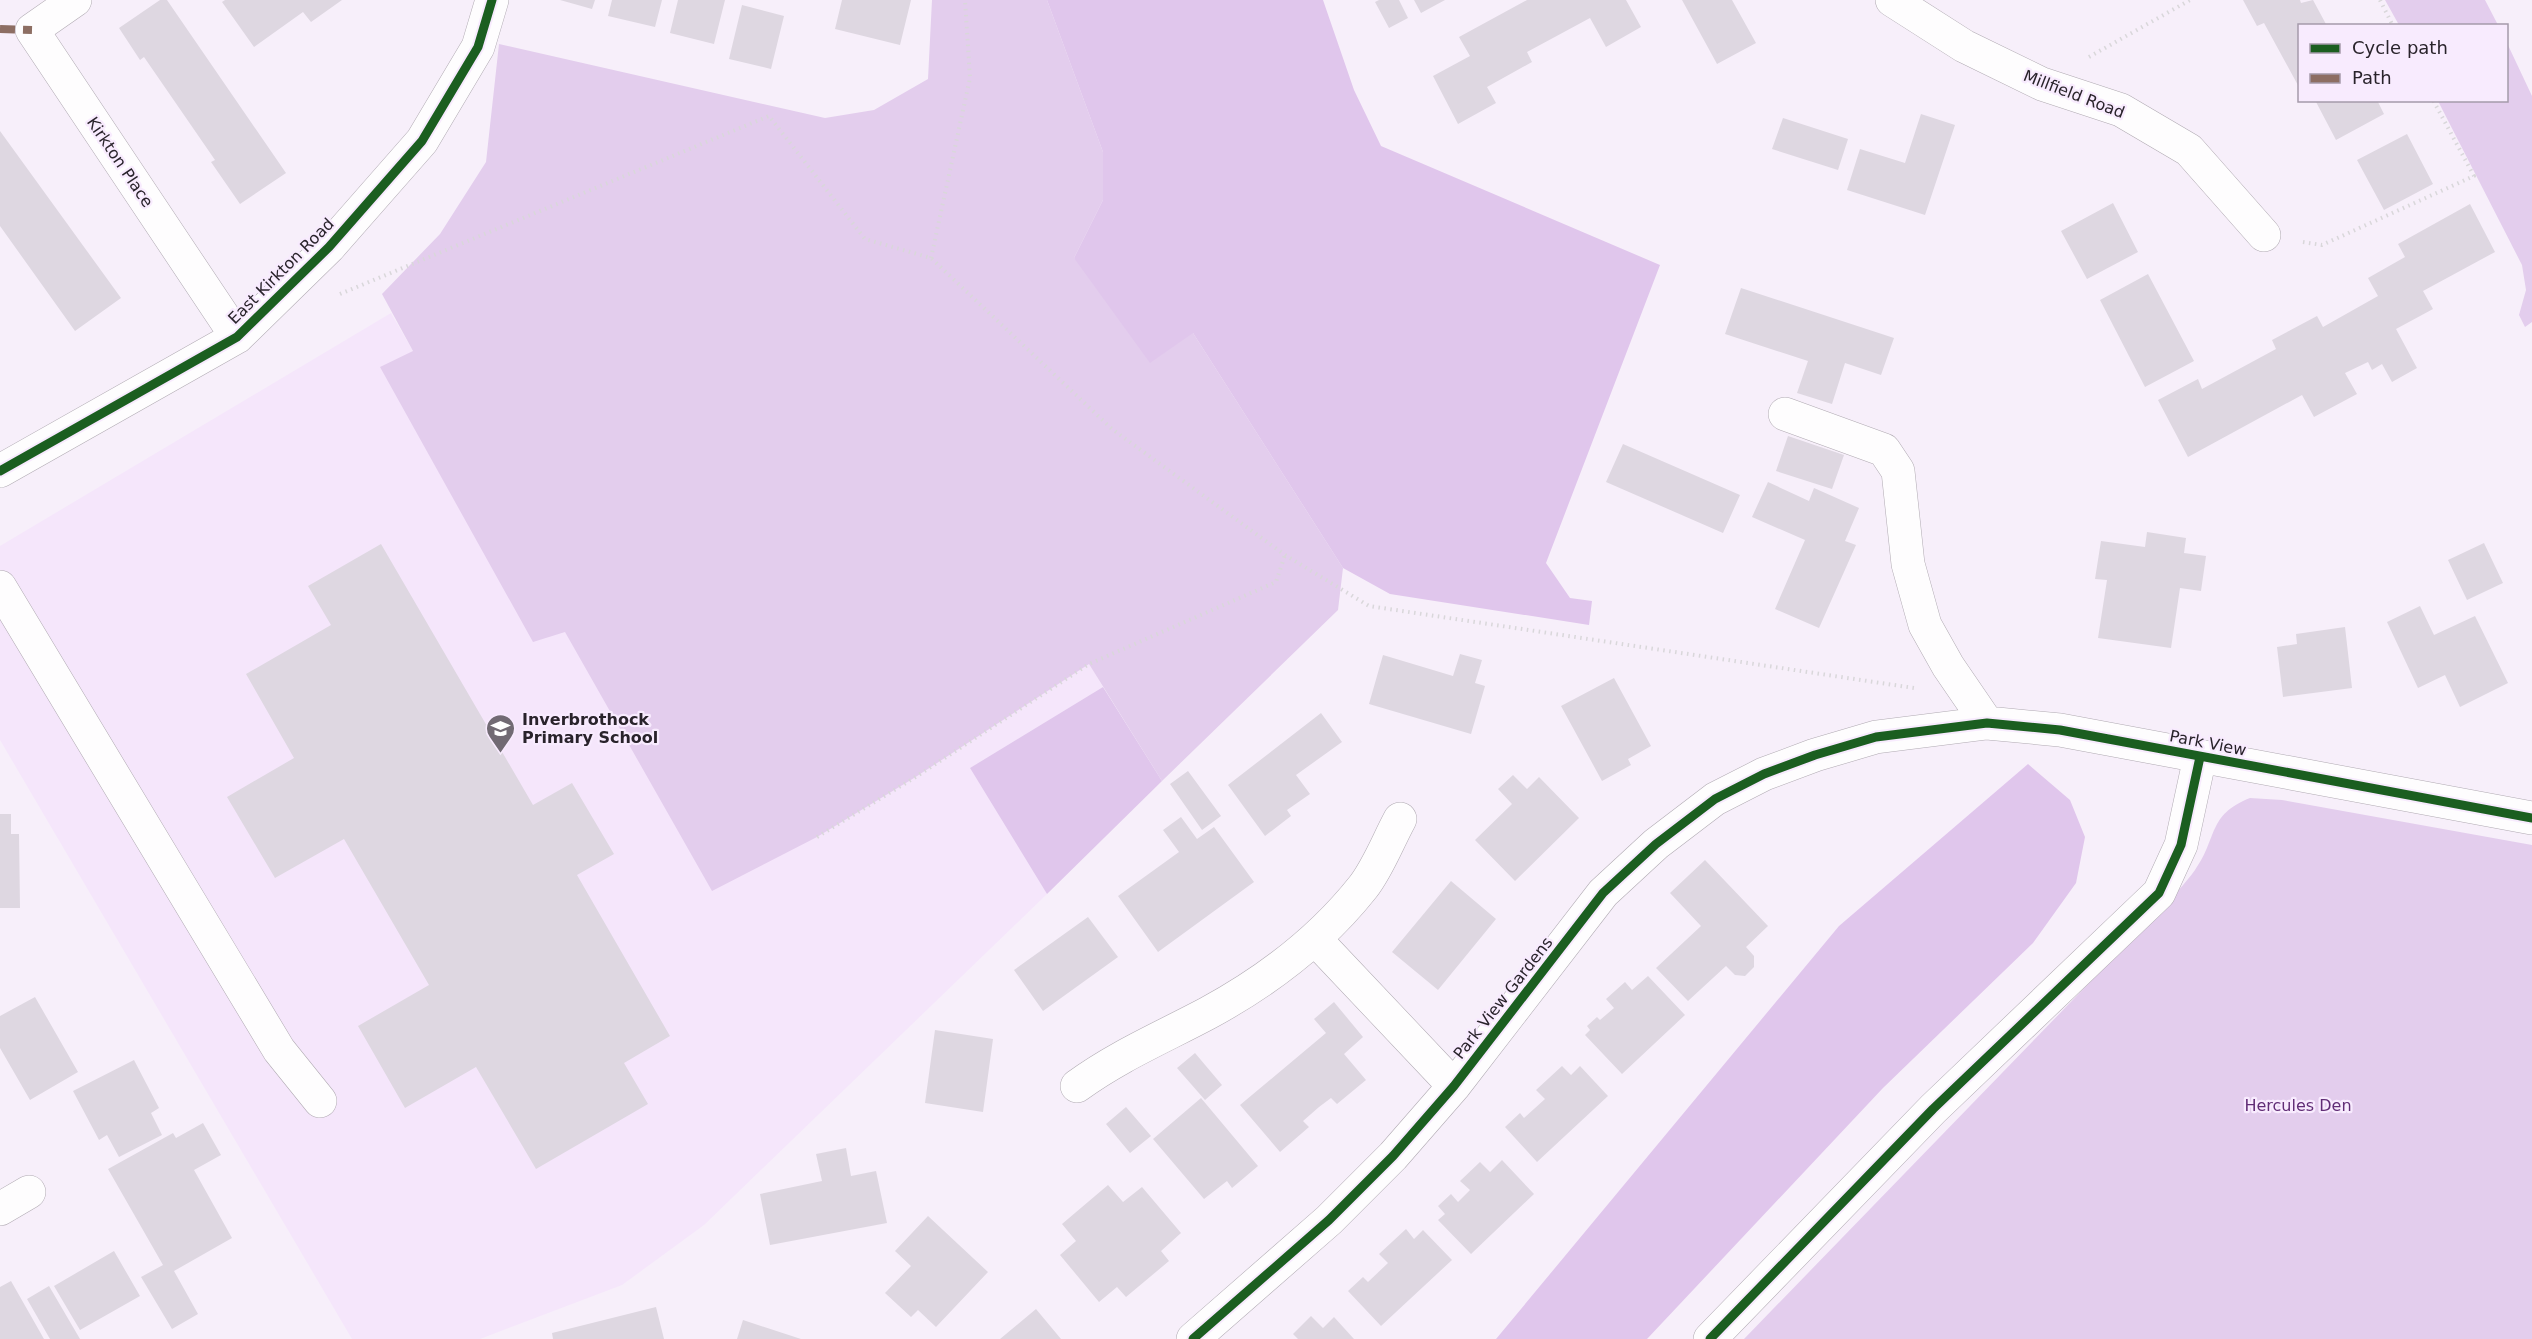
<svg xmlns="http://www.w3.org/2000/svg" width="2532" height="1339" viewBox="0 0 2532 1339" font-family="'DejaVu Sans',sans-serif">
  <rect width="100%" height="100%" fill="#f7effa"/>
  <path fill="#f5e6fb" d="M849 252 1103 687 970 768 1047 894 704 1225 622 1285 480 1339H352L0 740V546L391 313 413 351Z"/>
  <path fill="#e3cded" d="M932 0H1047L1103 152V200L1074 258 1193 333 1343 568 1338 610 1162 781 1089 664 914 778 817 837 712 891 565 632 533 642 380 367 413 351 382 294 440 234 486 162 499 44 825 118 874 110 928 79Z
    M2385 0H2485L2498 25H2399Z
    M2507 43 2532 96V322L2525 327 2519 315 2526 290 2522 265 2438 101 2506 100Z
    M2250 798 2282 800 2532 845V1339H1744L2160 910C2172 897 2185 884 2195 870 2218 838 2207 815 2250 798Z"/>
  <path fill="#e0c6ec" d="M1047 0H1323L1354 90 1381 146 1660 265 1546 563 1570 598 1592 601 1589 625 1390 594 1343 568 1193 333 1150 363 1074 258 1103 200V152Z
    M1103 687 1162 781 1047 894 970 768Z
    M2028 764 2070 800 2085 837 2076 883 2033 943 1883 1088 1647 1339H1496L1839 926Z"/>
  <path fill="#ded7e1" d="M160 0H167L286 173 240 204 211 162 215 160 144 57 140 60 119 28Z
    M225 0H342L311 22 303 12 254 47 222 2Z
    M560 0H595L592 9Z
    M612 0H662L655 27 608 16Z
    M678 0H725L714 44 670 33Z
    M842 0H911L900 45 835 29Z
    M1379 0H1399L1408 18 1389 28 1375 2Z
    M1414 0H1445L1421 13Z
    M1527 0H1626L1641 27 1606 47 1590 18 1527 52 1532 62 1487 87 1496 103 1458 124 1433 76 1470 56 1459 37Z
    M1682 0H1732L1756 43 1717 64Z
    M2243 0H2300L2301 3 2313 0 2327 26H2300V89L2264 23 2257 26Z
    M742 5 784 16 771 69 729 59Z
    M2315 100H2377L2384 114 2336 140Z
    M1921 114 1955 125 1925 215 1847 190 1860 149 1905 163Z
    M1783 118 1848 139 1838 170 1772 149Z
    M0 131 121 298 75 331 0 226Z
    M2407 134 2433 184 2384 210 2357 160Z
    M2113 203 2138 252 2087 279 2061 231Z
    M2470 204 2495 252 2423 291 2433 309 2396 329 2417 368 2392 382 2382 364 2372 370 2368 362 2345 373 2357 394 2314 417 2302 395 2188 457 2158 400 2198 379 2202 389 2276 349 2272 340 2317 316 2323 327 2378 296 2368 278 2405 257 2398 244Z
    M2148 274 2194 361 2145 387 2100 300Z
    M1741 288 1894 338 1881 375 1845 363 1832 404 1797 393 1808 361 1725 334Z
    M1788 436 1844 455 1832 489 1776 471Z
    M1623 444 1740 495 1723 533 1606 482Z
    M1768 482 1809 501 1814 488 1859 508 1845 541 1856 545 1819 628 1775 609 1805 540 1752 517Z
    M2147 532 2186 538 2184 553 2206 556 2201 591 2180 588 2171 648 2098 638 2107 580 2095 579 2101 541 2145 547Z
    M2484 543 2503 583 2467 600 2448 560Z
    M381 544 533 805 572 783 614 854 577 875 670 1036 624 1063 648 1104 536 1169 476 1067 405 1108 358 1026 429 985 344 839 275 878 227 797 294 758 246 674 331 625 308 586Z
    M2420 606 2434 635 2475 616 2508 683 2460 707 2445 675 2418 688 2387 622Z
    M2345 627 2352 688 2283 697 2277 647 2297 644 2296 634Z
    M1460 654 1482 660 1475 683 1485 686 1471 734 1369 704 1383 655 1453 676Z
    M1614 678 1651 746 1628 759 1631 765 1602 781 1561 706Z
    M1321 713 1342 742 1296 775 1310 794 1287 810 1291 816 1265 836 1228 785Z
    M1188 771 1221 816 1202 830 1170 784Z
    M1513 775 1527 789 1539 777 1579 818 1515 881 1475 840 1512 804 1498 789Z
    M0 814H11V834H19L20 908H0Z
    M1181 817 1197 839 1214 827 1254 882 1158 952 1118 896 1179 852 1163 830Z
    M1705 860 1768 926 1746 947 1754 956V967L1745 976 1735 975 1726 966 1688 1001 1656 968 1701 926 1670 893Z
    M1451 881 1496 919 1438 990 1392 952Z
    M1088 917 1118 957 1043 1011 1014 970Z
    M1648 976 1685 1015 1622 1074 1585 1035 1590 1030 1587 1026 1597 1017 1600 1020 1614 1008 1606 999 1625 982 1632 990Z
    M35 997 78 1072 30 1100 0 1048V1016Z
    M1334 1002 1363 1037 1344 1054 1366 1080 1337 1104 1331 1098 1319 1107 1303 1121 1309 1127 1280 1152 1240 1105 1326 1033 1314 1019Z
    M935 1030 993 1039 983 1112 925 1103Z
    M1195 1053 1222 1085 1205 1100 1177 1068Z
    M134 1060 159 1108 151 1113 162 1135 119 1157 107 1135 99 1140 73 1091Z
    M1562 1066 1571 1075 1580 1066 1608 1096 1537 1162 1505 1127 1520 1113 1524 1118 1545 1099 1536 1090Z
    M1201 1098 1258 1166 1232 1188 1227 1181 1204 1199 1153 1139Z
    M1126 1107 1151 1136 1130 1153 1106 1124Z
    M203 1123 221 1155 194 1170 232 1238 174 1271 198 1314 172 1329 141 1277 163 1265 108 1169 173 1133 176 1138Z
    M846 1148 851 1176 876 1171 887 1223 770 1245 760 1194 822 1181 816 1154Z
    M1502 1160 1534 1194 1471 1254 1438 1220 1445 1214 1438 1206 1451 1194 1458 1202 1470 1190 1460 1181 1480 1162 1490 1172Z
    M1108 1185 1123 1202 1142 1187 1181 1233 1161 1251 1169 1261 1126 1297 1117 1287 1099 1302 1060 1255 1076 1241 1062 1224Z
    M928 1216 988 1272 936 1327 918 1310 911 1317 885 1293 911 1266 895 1251Z
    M1406 1229 1414 1239 1423 1230 1452 1260 1381 1326 1348 1291 1363 1277 1368 1282 1388 1263 1379 1254Z
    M114 1251 140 1296 80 1330 54 1286Z
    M11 1281 44 1339H0V1287Z
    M49 1286 80 1339H50L27 1299Z
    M656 1307 664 1339H553L552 1333Z
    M1036 1309 1061 1339H1000Z
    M1311 1316 1323 1328 1334 1317 1354 1339H1298L1293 1334Z
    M743 1320 801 1339H737Z"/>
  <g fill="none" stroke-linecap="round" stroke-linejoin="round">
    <defs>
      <path id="minor" d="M75 0 32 30 237 337
        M1892 0 1964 46 2042 84 2121 110 2189 150 2264 235
        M1785 414 1884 450 1898 471 1908 564 1925 625 1948 666 1987 723
        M0 471 237 337 329 247 422 141 478 47 492 0
        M0 587 279 1050 320 1101
        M1316 940 1454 1086
        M1077 1086C1118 1056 1163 1037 1208 1013 1267 981 1321 940 1363 887 1378 868 1388 841 1400 819
        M0 1209 29 1192
        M1193 1339 1329 1220 1393 1156 1454 1086 1603 893 1656 844 1715 799 1764 774 1815 755 1876 737 1987 723 2060 730 2532 818
        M1710 1339 1933 1109 2159 893 2181 845 2200 757"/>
    </defs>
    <use href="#minor" stroke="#b0aab2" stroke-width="34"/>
    <path stroke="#d9d7da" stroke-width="4" stroke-dasharray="1.5 4.5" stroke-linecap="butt" d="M2380 0 2393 26
      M2089 57 2190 0
      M2303 242 2322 245 2474 176 2433 100
      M931 258 970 78 965 0
      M340 294 769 116 865 239 931 258 1112 429 1285 555 1369 606 1914 688
      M817 837 914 778 1089 664 1276 582 1285 555"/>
    <use href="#minor" stroke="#fefdfe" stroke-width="33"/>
    <path stroke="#8d6e63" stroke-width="8" stroke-dasharray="15 8" stroke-linecap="butt" d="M0 29 32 30"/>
    <defs>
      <path id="cycleway" d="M0 471 237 337 329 247 422 141 478 47 492 0
        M1193 1339 1329 1220 1393 1156 1454 1086 1603 893 1656 844 1715 799 1764 774 1815 755 1876 737 1987 723 2060 730 2532 818
        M1710 1339 1933 1109 2159 893 2181 845 2200 757"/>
    </defs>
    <use href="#cycleway" stroke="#f8ebfe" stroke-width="13"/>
    <use href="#cycleway" stroke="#1b5e20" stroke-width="9"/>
  </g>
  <defs>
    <symbol id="school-pin" viewBox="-11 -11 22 30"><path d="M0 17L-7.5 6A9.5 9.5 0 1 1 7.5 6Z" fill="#716a73" stroke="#f8ebfe"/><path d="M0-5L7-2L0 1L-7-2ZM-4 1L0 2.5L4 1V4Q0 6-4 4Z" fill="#fff"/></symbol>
  </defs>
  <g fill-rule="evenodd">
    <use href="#school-pin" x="484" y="712" width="33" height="45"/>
  </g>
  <g text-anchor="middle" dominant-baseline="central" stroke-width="4.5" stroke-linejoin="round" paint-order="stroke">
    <g font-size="16" fill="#29232b" stroke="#f8ebfe">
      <text transform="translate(2074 94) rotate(21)">Millfield Road</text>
      <text transform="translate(120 162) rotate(56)">Kirkton Place</text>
      <text transform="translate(281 271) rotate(-45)">East Kirkton Road</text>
      <text transform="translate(2208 743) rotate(11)">Park View</text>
      <text transform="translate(1503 998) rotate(-52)">Park View Gardens</text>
    </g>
    <g font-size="16" font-weight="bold" fill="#29232b" stroke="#f8ebfe" text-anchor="start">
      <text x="522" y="719">Inverbrothock<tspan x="522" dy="18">Primary School</tspan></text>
    </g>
    <g font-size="16" fill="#612d76" stroke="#f8ebfe">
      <text x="2298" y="1105">Hercules Den</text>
    </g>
  </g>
  <rect x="2298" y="24" width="210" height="78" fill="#f8ebfe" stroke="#a59baa" stroke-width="1.5"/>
  <rect x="2310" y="44" width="30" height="9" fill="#1b5e20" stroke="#a59baa" stroke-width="1.5"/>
  <text x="2352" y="54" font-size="18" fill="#29232b">Cycle path</text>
  <rect x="2310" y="74" width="30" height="9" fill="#8d6e63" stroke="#a59baa" stroke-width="1.5"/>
  <text x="2352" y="84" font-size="18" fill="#29232b">Path</text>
</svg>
